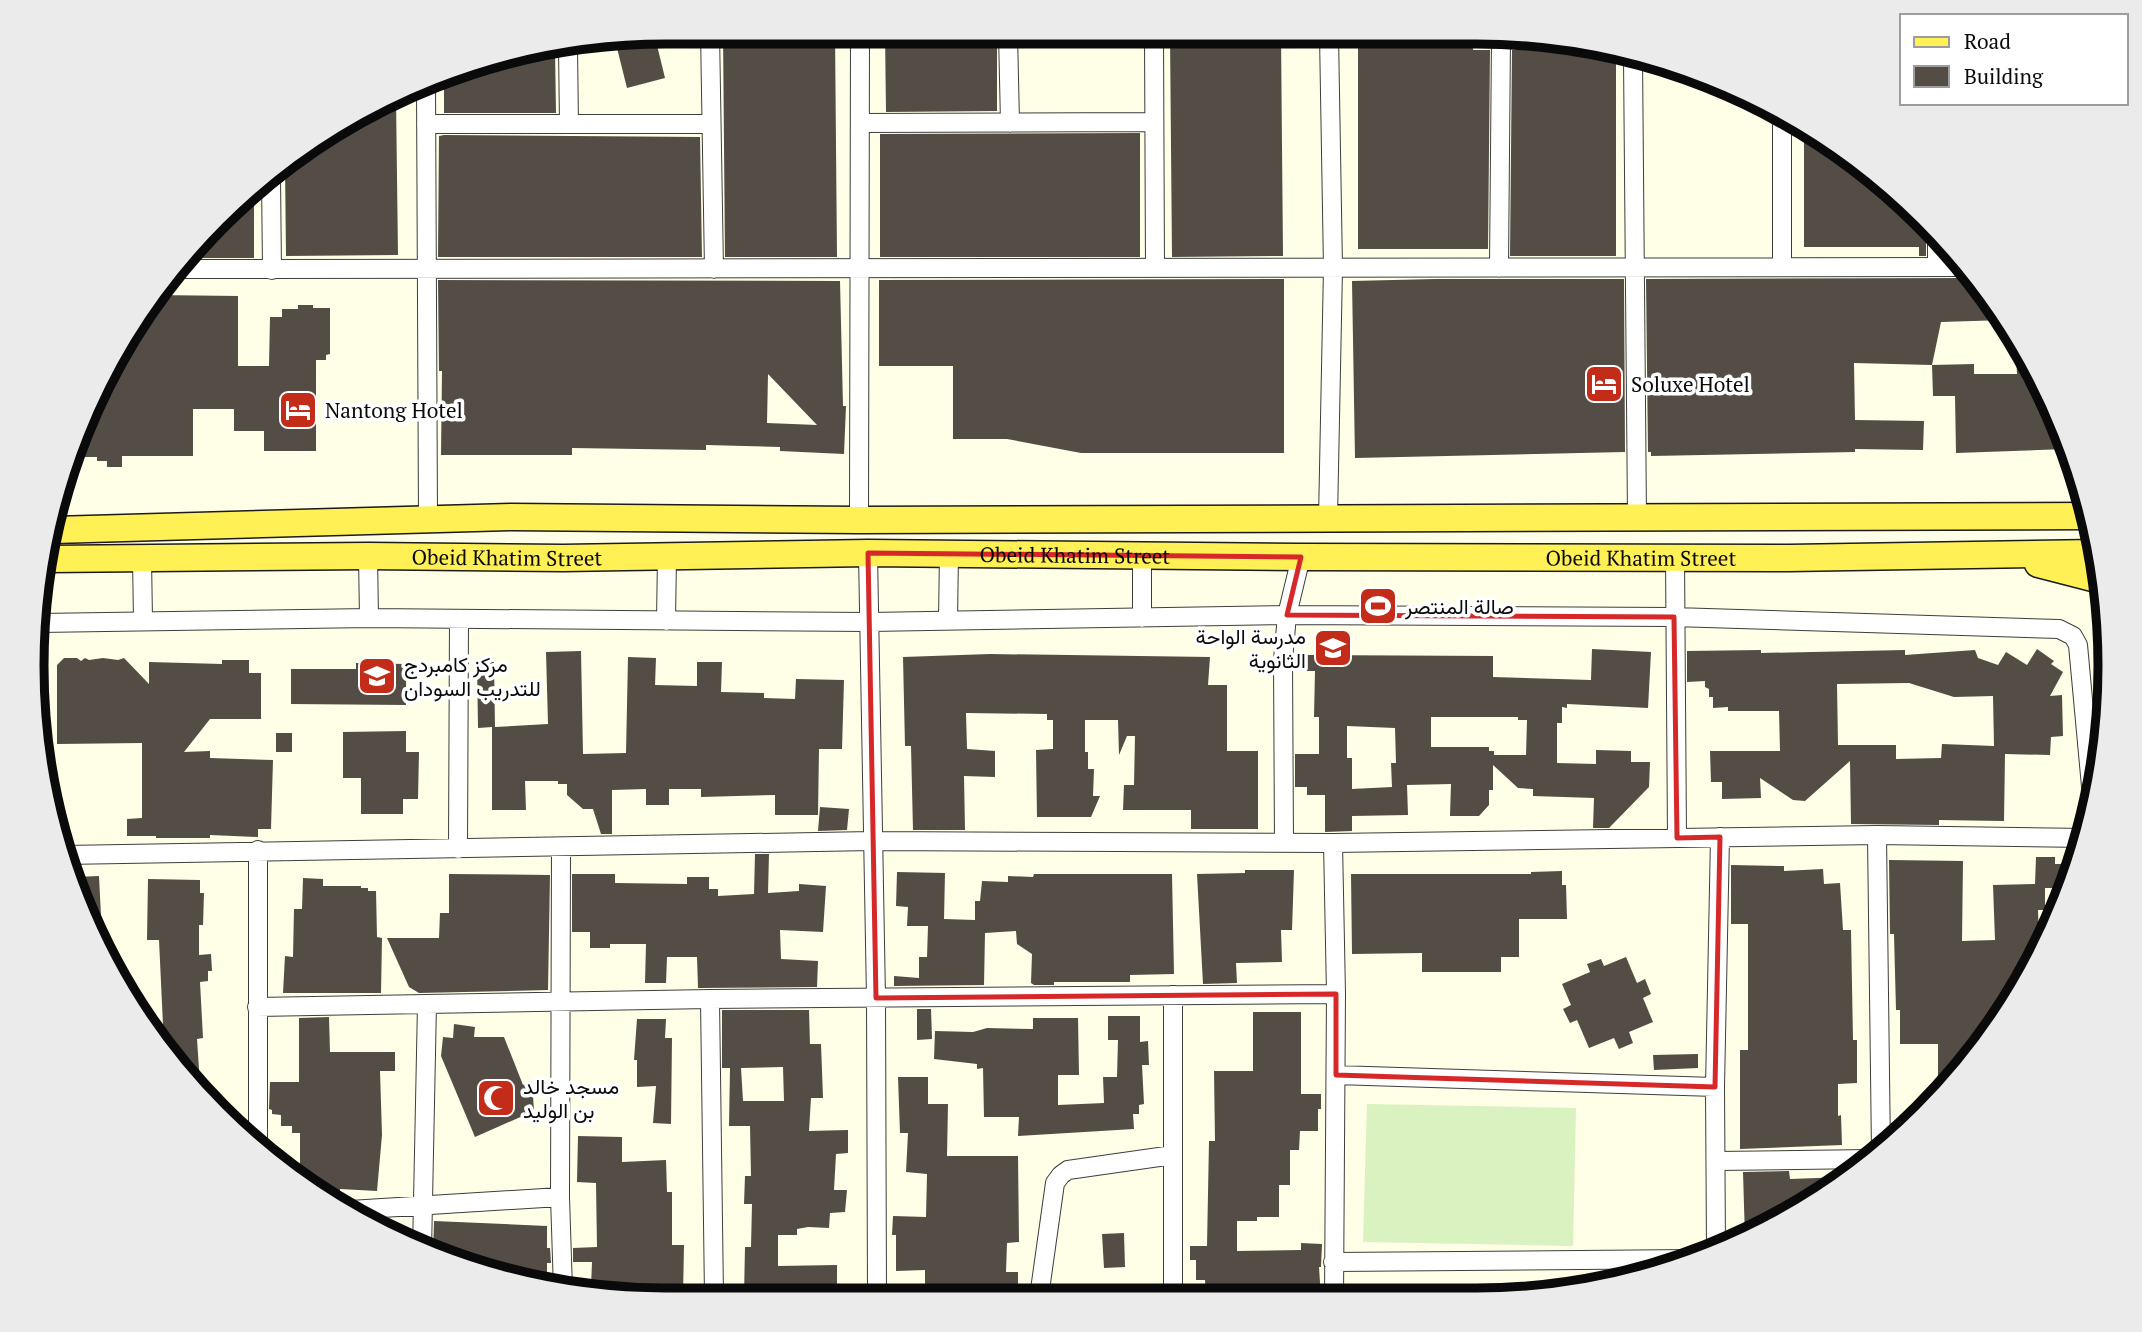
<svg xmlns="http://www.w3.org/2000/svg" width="2142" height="1332" viewBox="0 0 2142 1332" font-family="'PT Serif',Vazirmatn,serif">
  <rect width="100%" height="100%" fill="#fffee6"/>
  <path fill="#d9f2c0" d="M1367 1104 1576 1108 1573 1246 1363 1242Z"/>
  <path fill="#534d45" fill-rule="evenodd" d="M723 32 835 33 837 257H725Z
    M654 33 665 78 627 88 615 40Z
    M885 33H997V111L886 112Z
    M1170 35H1281L1283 256 1172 257Z
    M1358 36H1473V50H1490L1488 249H1358Z
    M555 50 556 113H444V74L462 65Z
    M1512 50H1606L1616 52V256H1510Z
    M396 98 398 255 286 256 285 165 313 139Z
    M1804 129 1863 163 1929 225 1926 233V256H1919V247H1804Z
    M1140 133V257H880V134Z
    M444 135 700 137 702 257H438L439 136Z
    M254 194V258H186L205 240Z
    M1973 276 2005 320 1941 322 1932 365 1854 363 1855 420 1924 421 1923 450 1855 449V452L1651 456V452H1648L1646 279 1967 278Z
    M1284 279V453H1081L1007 439H953V366H879V280Z
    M1435 279H1624L1625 452 1355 458 1352 281Z
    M438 280 840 281 843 406H846L844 454 780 451V447L706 445V450L572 448V455H441L442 371H439ZM768 374 817 425 767 423Z
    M155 295 238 296V366H269L270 317H282V309H298V305H313V308H330V354L326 355V360H316V451H264V431H234V409H193V456H122V467H107V461H97V457H68Z
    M2015 334 2026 349 2065 436V449L1956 453 1955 396H1933L1932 365 1974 364V374H2017Z
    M1592 649 1651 652 1648 708 1567 704V708L1562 707V723H1557V763L1596 764V750L1631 751V762H1650L1649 787 1609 828H1593L1594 798 1533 796V789L1518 788 1493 765V790H1489V805L1479 816H1450L1451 784 1407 785 1408 815 1352 816V831L1325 832V795H1307V787H1295V754H1319V717H1314L1315 671H1304V655L1493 656V677L1591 680ZM1431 717H1518V720H1527L1526 755H1494V751H1489V747H1431ZM1347 726 1395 728 1396 763H1391L1392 787 1352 789V758H1347Z
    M2037 649 2054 661 2051 664 2063 672 2050 696 2062 695 2063 736 2051 737 2050 755 2005 754 2004 821 1939 820V825L1851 824 1850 761 1805 801 1793 800 1760 778 1761 798 1722 799V782H1711L1710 751H1780L1779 711H1728V707L1713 708V697H1709V689L1705 687V681L1687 682V651L1761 650V653L1905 650V655L1975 650 1978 658 1998 665 2006 652 2027 665ZM1909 683 1954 697 1993 696 1994 746 1942 744 1941 758 1896 759V745H1838L1837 684Z
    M581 651 583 754 626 753 628 657 656 658 655 685 697 686V662H722L721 692 764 693V698L795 699 796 679 844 680 842 749H819L818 815H775V795L701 797V789H669V805H646V789L612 790V834H601L593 809H583L567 795V784H558V781H525L526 810H492V727L478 728 477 662H494L495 727 548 724 546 652Z
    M990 654 1210 657 1208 685H1227V751H1258V829H1191V810H1123L1124 785H1134L1135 736H1127L1119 755 1118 720H1085V752H1088V769H1094L1093 796H1100L1091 817H1037L1036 750 1053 749V720H1047V714L966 713 967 749 995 751V777L964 776 965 830H913L911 746H905L903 657Z
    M64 658H77L81 661 85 658 89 660 103 658 118 660 124 658 149 684V662L222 664V660H249V673H261V719H210L184 752 210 751V758L273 760 271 829H258V837L210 835V838H156V836H127V819L142 818V743L57 744V665Z
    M356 663 406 664V705L291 704V669H356Z
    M406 731V752H419L418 799H403V814H361V778H343V732Z
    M276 733H292V752H276Z
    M820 807 849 809 847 830 818 831Z
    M755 854H769L768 893 799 891V884L826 886 823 932 780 930 781 959 818 961 817 987 698 988 697 957H667L666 983H645L646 944H610V948H590V932H572V874H615V883L687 884V877H709V889H718V896L754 894Z
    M2036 857H2055V864H2067V888H2045V910H2038L2039 941 2047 942 2045 947 1979 1053 1938 1096V1044H1900V1010H1896L1894 934H1890L1889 860 1963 861 1962 941 1995 940 1993 885 2035 884Z
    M1731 865 1784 866V871L1823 869 1824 884 1840 883 1843 930H1851L1853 1040H1857V1083L1838 1084V1116L1841 1115 1842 1145 1740 1149V1050H1748V924H1731Z
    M1245 870H1294L1292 930H1281L1282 962 1236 963 1237 983 1203 984 1197 874 1245 873Z
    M1562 871V885H1566L1567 919H1519V957H1501V972H1422V953L1352 954 1351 874H1531V872Z
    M897 872 945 873 944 919 975 920V901H980L982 881 1008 882V876L1033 877 1034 874H1172L1174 974 1130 975V982H1054V985H1034L1031 983 1032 954 1017 944 1016 931 985 933 984 985 894 986V976L919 978V957H927L928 926H907L908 907 896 906Z
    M449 874 550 875 548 990 419 993 409 987 387 938H439L440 913H449Z
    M99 876 102 936H101L74 877Z
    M303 878 323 879V886H361V888H368V891H376L377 937 382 938 381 993H283L285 956 293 957 294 909H302Z
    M148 879 200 880V893H204L203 925H199V955L211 954 212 971H208V981L200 982 203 1038 197 1039 200 1084 164 1046 159 940H147Z
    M1626 957 1637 983 1645 979 1651 994 1643 998 1653 1022 1629 1032 1633 1043 1619 1049 1614 1038 1589 1048 1577 1020 1570 1023 1563 1009 1571 1005 1562 984 1590 972 1587 964 1601 959 1604 966Z
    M917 1009H931L932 1039 917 1040Z
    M722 1010H809L810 1044H821L823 1098H811L809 1131 848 1130V1153L836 1154 834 1190H847L845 1212 830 1213 829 1228 808 1227 797 1229V1235H778V1266L837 1265V1296H744L745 1247H751L752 1204H744L745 1176H751L750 1126H729L730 1068H722ZM783 1067 784 1101H743L741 1068Z
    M1253 1012H1301V1094H1321V1109H1318V1131H1300L1299 1150H1290V1185H1279V1217H1257V1221H1237V1251L1301 1250V1243L1322 1244 1321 1267H1319L1321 1298H1206L1205 1280H1196V1260H1190V1246H1207L1209 1141H1215L1214 1071H1253Z
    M1108 1016H1140V1042L1148 1041 1149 1065H1142L1144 1104 1139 1105V1114H1133L1134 1129 1018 1136 1019 1117H984L983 1068 977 1069V1064L934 1059 935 1031 973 1032 987 1028 1033 1029V1018H1078L1079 1075H1058V1105L1104 1103 1103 1077H1117L1118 1040H1108Z
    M329 1017 330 1052H395V1071H380L382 1135 377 1191 340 1189V1204L316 1190V1183L300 1181V1133H292V1126H281V1115L272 1114V1110L269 1109 270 1082H299V1018Z
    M637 1019H666L665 1038H672L671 1124 653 1123 656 1086 637 1087V1060H634Z
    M454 1024 475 1027 474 1037H504L523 1085 532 1081 534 1111 475 1137 441 1056 443 1037 453 1038Z
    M1698 1054V1068L1654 1070 1653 1055Z
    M898 1077H928V1104H948L947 1156H1018L1019 1242 1007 1243 1006 1272H1018V1289L990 1288V1297H925V1270L896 1271V1235H892L893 1216 926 1217 927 1174 906 1172 908 1133H900Z
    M578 1136 622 1137V1162L666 1160 667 1192H672V1245H684L683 1296 595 1295V1287H591L592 1262H573V1248L597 1247 596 1183 577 1182Z
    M1789 1171 1790 1179 1844 1177 1801 1205 1787 1206V1215L1757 1235 1745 1239 1743 1172Z
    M434 1221 547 1226V1248H550L551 1263H547V1285L504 1274V1268H483L433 1255Z
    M1124 1233 1125 1267 1104 1268 1102 1234Z"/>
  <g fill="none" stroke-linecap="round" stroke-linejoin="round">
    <defs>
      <path id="street" d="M710 32 714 269
        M1008 34 1010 123
        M1154 34 1155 268
        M568 48 569 124
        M1633 57 1637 518
        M426 83 428 518
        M1782 116V267
        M860 123 1154 122
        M426 124H711
        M271 178 272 270
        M1937 267V233
        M1499 268 1501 37
        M174 269 1967 267
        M1328 519 1333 268 1329 35
        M859 520 860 33
        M868 553 876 998 877 1296
        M368 556 369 618
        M1675 556 1677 838
        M142 559 143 620
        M1142 618V555
        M666 621 667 556
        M948 621 949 553
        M39 623 369 618 869 622 1287 615 1674 617 2059 629 2073 636 2078 645 2093 808
        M1877 835 1881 1152
        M1284 843 1283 660 1287 615 1301 557
        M1333 843 1336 994 1334 1298
        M561 848 560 1197 563 1290
        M458 849 459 620
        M64 855 872 841 1333 843 1877 835 2086 838
        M710 999 714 1296
        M257 1007 710 999 1336 994
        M1336 1075 1715 1087
        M258 1146V850
        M1716 1161 1871 1159
        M350 1210 560 1197
        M1716 1250 1715 1087 1720 837
        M422 1251 427 1004
        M1333 1262 1692 1259
        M1039 1294 1089 1297
        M1039 1297 1055 1183 1061 1175 1068 1170 1173 1155
        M1173 1298V995"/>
      <g id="primary">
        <path d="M54 530 511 517 859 520 2089 516"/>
        <path id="s1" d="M49 559 368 556 563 558 868 553 1301 557 1789 558 2098 553"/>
        <path d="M2038 564 2104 581"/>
      </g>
    </defs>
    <use href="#street" stroke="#3d3d3d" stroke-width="20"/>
    <use href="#primary" stroke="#1b1b1b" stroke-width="29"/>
    <use href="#street" stroke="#fff" stroke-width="18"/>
    <use href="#primary" stroke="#fff056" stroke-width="26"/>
  </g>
  <path fill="none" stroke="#d62828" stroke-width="5" stroke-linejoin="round" d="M868 553 1301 557 1287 615 1674 617 1677 838 1720 837 1715 1087 1336 1075V994L876 998Z"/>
  <defs>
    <symbol id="hotel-square" viewBox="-11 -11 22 22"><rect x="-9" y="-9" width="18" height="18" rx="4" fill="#c22c19" stroke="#fff"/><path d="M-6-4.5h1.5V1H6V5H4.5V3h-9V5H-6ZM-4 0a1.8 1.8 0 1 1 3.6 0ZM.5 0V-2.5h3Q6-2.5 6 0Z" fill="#fff"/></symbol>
    <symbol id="stadium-square" viewBox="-11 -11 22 22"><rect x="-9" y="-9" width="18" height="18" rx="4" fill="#c22c19" stroke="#fff"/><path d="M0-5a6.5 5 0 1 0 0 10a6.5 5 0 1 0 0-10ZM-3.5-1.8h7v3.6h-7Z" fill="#fff"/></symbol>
    <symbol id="school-square" viewBox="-11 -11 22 22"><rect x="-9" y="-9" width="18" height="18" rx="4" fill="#c22c19" stroke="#fff"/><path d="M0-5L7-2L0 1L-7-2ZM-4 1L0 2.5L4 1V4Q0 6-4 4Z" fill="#fff"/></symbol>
    <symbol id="university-square" viewBox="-11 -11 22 22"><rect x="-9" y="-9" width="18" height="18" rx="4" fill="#c22c19" stroke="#fff"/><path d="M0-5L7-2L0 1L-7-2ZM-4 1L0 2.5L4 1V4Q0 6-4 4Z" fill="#fff"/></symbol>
    <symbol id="mosque-square" viewBox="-11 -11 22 22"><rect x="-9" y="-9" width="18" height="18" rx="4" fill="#c22c19" stroke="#fff"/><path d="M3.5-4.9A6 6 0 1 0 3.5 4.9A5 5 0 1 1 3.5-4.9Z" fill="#fff"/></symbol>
  </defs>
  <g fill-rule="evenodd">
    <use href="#hotel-square" x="1582" y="362" width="44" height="44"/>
    <use href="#hotel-square" x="276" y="388" width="44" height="44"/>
    <use href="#stadium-square" x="1356" y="584" width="44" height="44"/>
    <use href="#school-square" x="1311" y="626" width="44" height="44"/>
    <use href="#university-square" x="355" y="654" width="44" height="44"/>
    <use href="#mosque-square" x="474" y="1076" width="44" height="44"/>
  </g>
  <g text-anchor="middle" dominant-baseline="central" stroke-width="7" stroke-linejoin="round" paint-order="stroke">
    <g font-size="21" fill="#0a0a0a" stroke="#fff" text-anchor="start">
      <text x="1631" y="384">Soluxe Hotel</text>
      <text x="325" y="410">Nantong Hotel</text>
      <text x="1405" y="606">صالة المنتصر</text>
      <text x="1306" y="636" text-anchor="end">مدرسة الواحة<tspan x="1306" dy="24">الثانوية</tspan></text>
      <text x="404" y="664">مركز كامبردج<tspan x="404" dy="24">للتدريب السودان</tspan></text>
      <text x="523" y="1086">مسجد خالد<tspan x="523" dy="24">بن الوليد</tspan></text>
    </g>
    <g font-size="21" fill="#0a0a0a" stroke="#fff">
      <text stroke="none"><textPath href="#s1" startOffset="1026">Obeid Khatim Street</textPath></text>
      <text stroke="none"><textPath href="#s1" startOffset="458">Obeid Khatim Street</textPath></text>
      <text stroke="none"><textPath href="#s1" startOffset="1592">Obeid Khatim Street</textPath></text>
    </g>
  </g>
  <path d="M0 0H2142V1332H0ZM666 44H1476A622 622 0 0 1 2098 666V666A622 622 0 0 1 1476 1288H666A622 622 0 0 1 44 666V666A622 622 0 0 1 666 44Z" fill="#ebebeb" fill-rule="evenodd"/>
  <path fill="none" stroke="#0a0a0a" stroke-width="9" d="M666 44H1476A622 622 0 0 1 2098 666V666A622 622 0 0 1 1476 1288H666A622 622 0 0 1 44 666V666A622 622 0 0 1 666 44Z"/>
  <rect x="1900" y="14" width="228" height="91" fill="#ffffff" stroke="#9d9d9d" stroke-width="2"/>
  <rect x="1914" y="37" width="35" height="10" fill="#fff056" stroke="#9d9d9d" stroke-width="2"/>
  <text x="1964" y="49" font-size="21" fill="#0a0a0a">Road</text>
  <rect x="1914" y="66" width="35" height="21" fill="#534d45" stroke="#9d9d9d" stroke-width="2"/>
  <text x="1964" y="84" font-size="21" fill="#0a0a0a">Building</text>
</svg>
